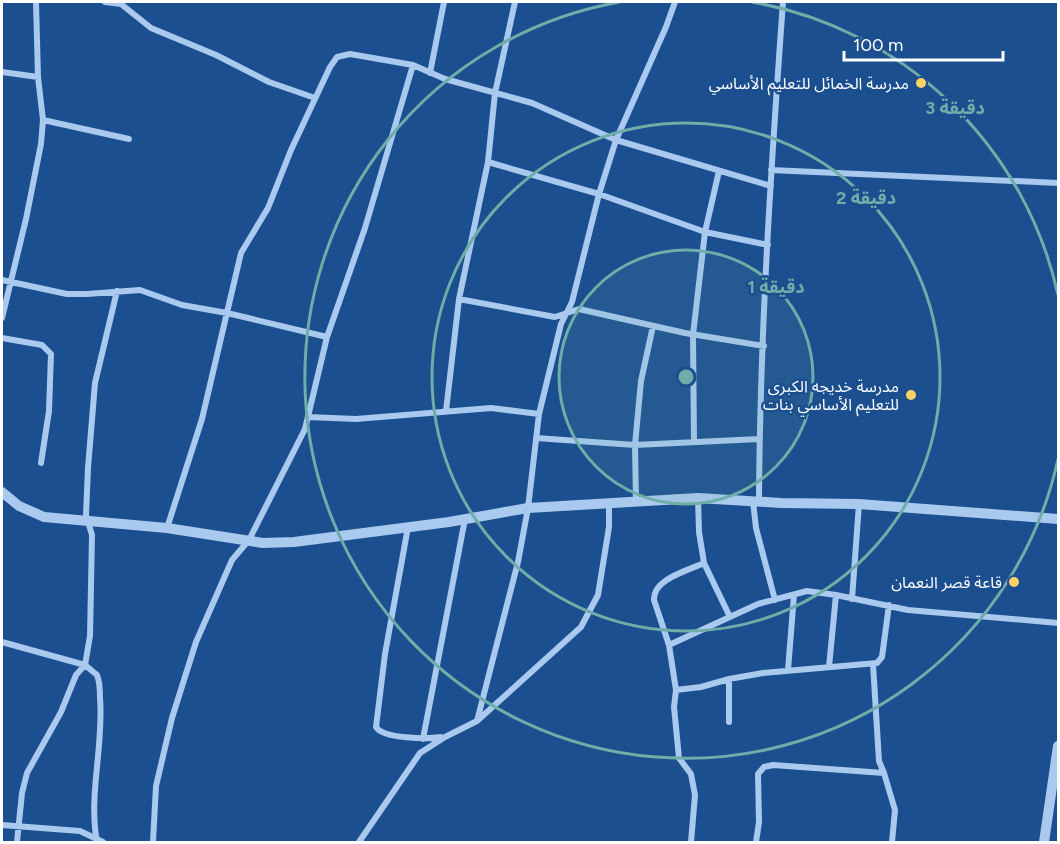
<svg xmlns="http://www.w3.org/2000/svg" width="1060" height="844" viewBox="0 0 1060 844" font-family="Figtree,'Noto Sans Arabic',sans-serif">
  <rect width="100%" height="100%" fill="#1b4f8f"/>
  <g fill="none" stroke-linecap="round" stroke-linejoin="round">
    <path stroke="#a9c9ee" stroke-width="6" d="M105 2 121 4 151 28 216 55 269 82 315 98
      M2 72 38 77
      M430 73 444 2
      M43 120 129 139
      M488 162 599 194 705 232 768 245
      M771 170 1058 183
      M2 280 67 294H87L140 290 182 305 227 313 327 337
      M459 299 555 317 579 309 685 333 764 346
      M2 318 26 219 41 144 43 120 38 77 36 2
      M2 338 42 345 51 354 49 411 41 463
      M446 411 459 299 488 162 495 93 515 2
      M308 417 356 419 491 408 539 414
      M536 438 635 445 759 439
      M694 442 693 335 705 232 719 171
      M698 498 699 532 704 563 730 617
      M759 500C760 334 771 167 783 2
      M636 501 635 445 641 381 653 326
      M753 501 756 528 775 600
      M408 527 385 654 376 727C383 739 428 739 441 737
      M167 528 202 419 241 253 268 208 291 150 330 67 337 57 350 54 413 65 445 79 532 103 616 140 771 186
      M852 599 859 504
      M2 642 85 665 97 675C100 682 100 690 100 698 104 746 88 795 97 842
      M669 645 758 604 807 591 836 595 908 610 1058 623
      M873 664 879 761 884 773 895 810 892 842
      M829 667 836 595
      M788 670 794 595
      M676 690 701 687 729 679 763 673 877 663 882 657 889 605
      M477 721 518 562 528 508 539 414 561 324 572 302 599 194 616 140 666 27 675 2
      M729 722V679
      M423 739 465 519
      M2 825 80 831 103 842
      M17 842 22 793 27 773 61 712 76 675 85 665 90 636 92 535 86 515 88 468 95 383 117 291
      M153 842 156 786 172 718 196 642 232 560 249 540 305 429 327 337 365 228 413 65
      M359 842 420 753 445 737 477 721 581 627 598 595 609 527V503
      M691 842 695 795 691 774 679 758 674 707 676 690 669 645 654 600C653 579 687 571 704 563
      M756 842 759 822 758 774 764 767 773 765 884 773"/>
    <path stroke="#a9c9ee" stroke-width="10" d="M2 492 19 506 44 517 167 528 263 543 294 542 449 522 528 508 698 498 781 503 859 504 1058 519
      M1044 842 1058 746"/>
  </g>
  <circle cx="686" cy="377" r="127" fill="#6fada8" fill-opacity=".12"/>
  <g fill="none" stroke="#6fada8" stroke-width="3">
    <circle cx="686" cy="377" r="127"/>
    <circle cx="686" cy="377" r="254"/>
    <path d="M1058 459A381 381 0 1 1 620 2M752 2A381 381 0 0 1 1058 295"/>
  </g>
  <g fill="#ffd166" stroke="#1b4f8f" stroke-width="2">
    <circle cx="921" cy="83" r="6"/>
    <circle cx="911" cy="395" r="6"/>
    <circle cx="1014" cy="582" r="6"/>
  </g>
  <g text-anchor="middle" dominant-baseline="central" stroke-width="5" stroke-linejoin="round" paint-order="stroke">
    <g font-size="16" fill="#fff" stroke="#1b4f8f" text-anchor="end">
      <text x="909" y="83">مدرسة الخمائل للتعليم الأساسي</text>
      <text x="899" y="386">مدرسة خديجه الكبرى<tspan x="899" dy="18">للتعليم الأساسي بنات</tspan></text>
      <text x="1002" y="582">قاعة قصر النعمان</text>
    </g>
  </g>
  <circle cx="686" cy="377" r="9" fill="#6fada8" stroke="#1b4f8f" stroke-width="3"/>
  <g font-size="18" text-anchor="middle" font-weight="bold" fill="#6fada8" stroke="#1b4f8f" stroke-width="5" stroke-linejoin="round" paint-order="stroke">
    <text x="955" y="114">3 دقيقة</text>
    <text x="866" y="204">2 دقيقة</text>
    <text x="776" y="293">1 دقيقة</text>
  </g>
  <rect width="1060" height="844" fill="none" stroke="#ffffff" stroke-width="6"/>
  <path d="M844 51v9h159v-9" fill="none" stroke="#ffffff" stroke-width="3"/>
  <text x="853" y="51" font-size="18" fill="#ffffff" stroke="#1b4f8f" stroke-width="4.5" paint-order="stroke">100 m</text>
</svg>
